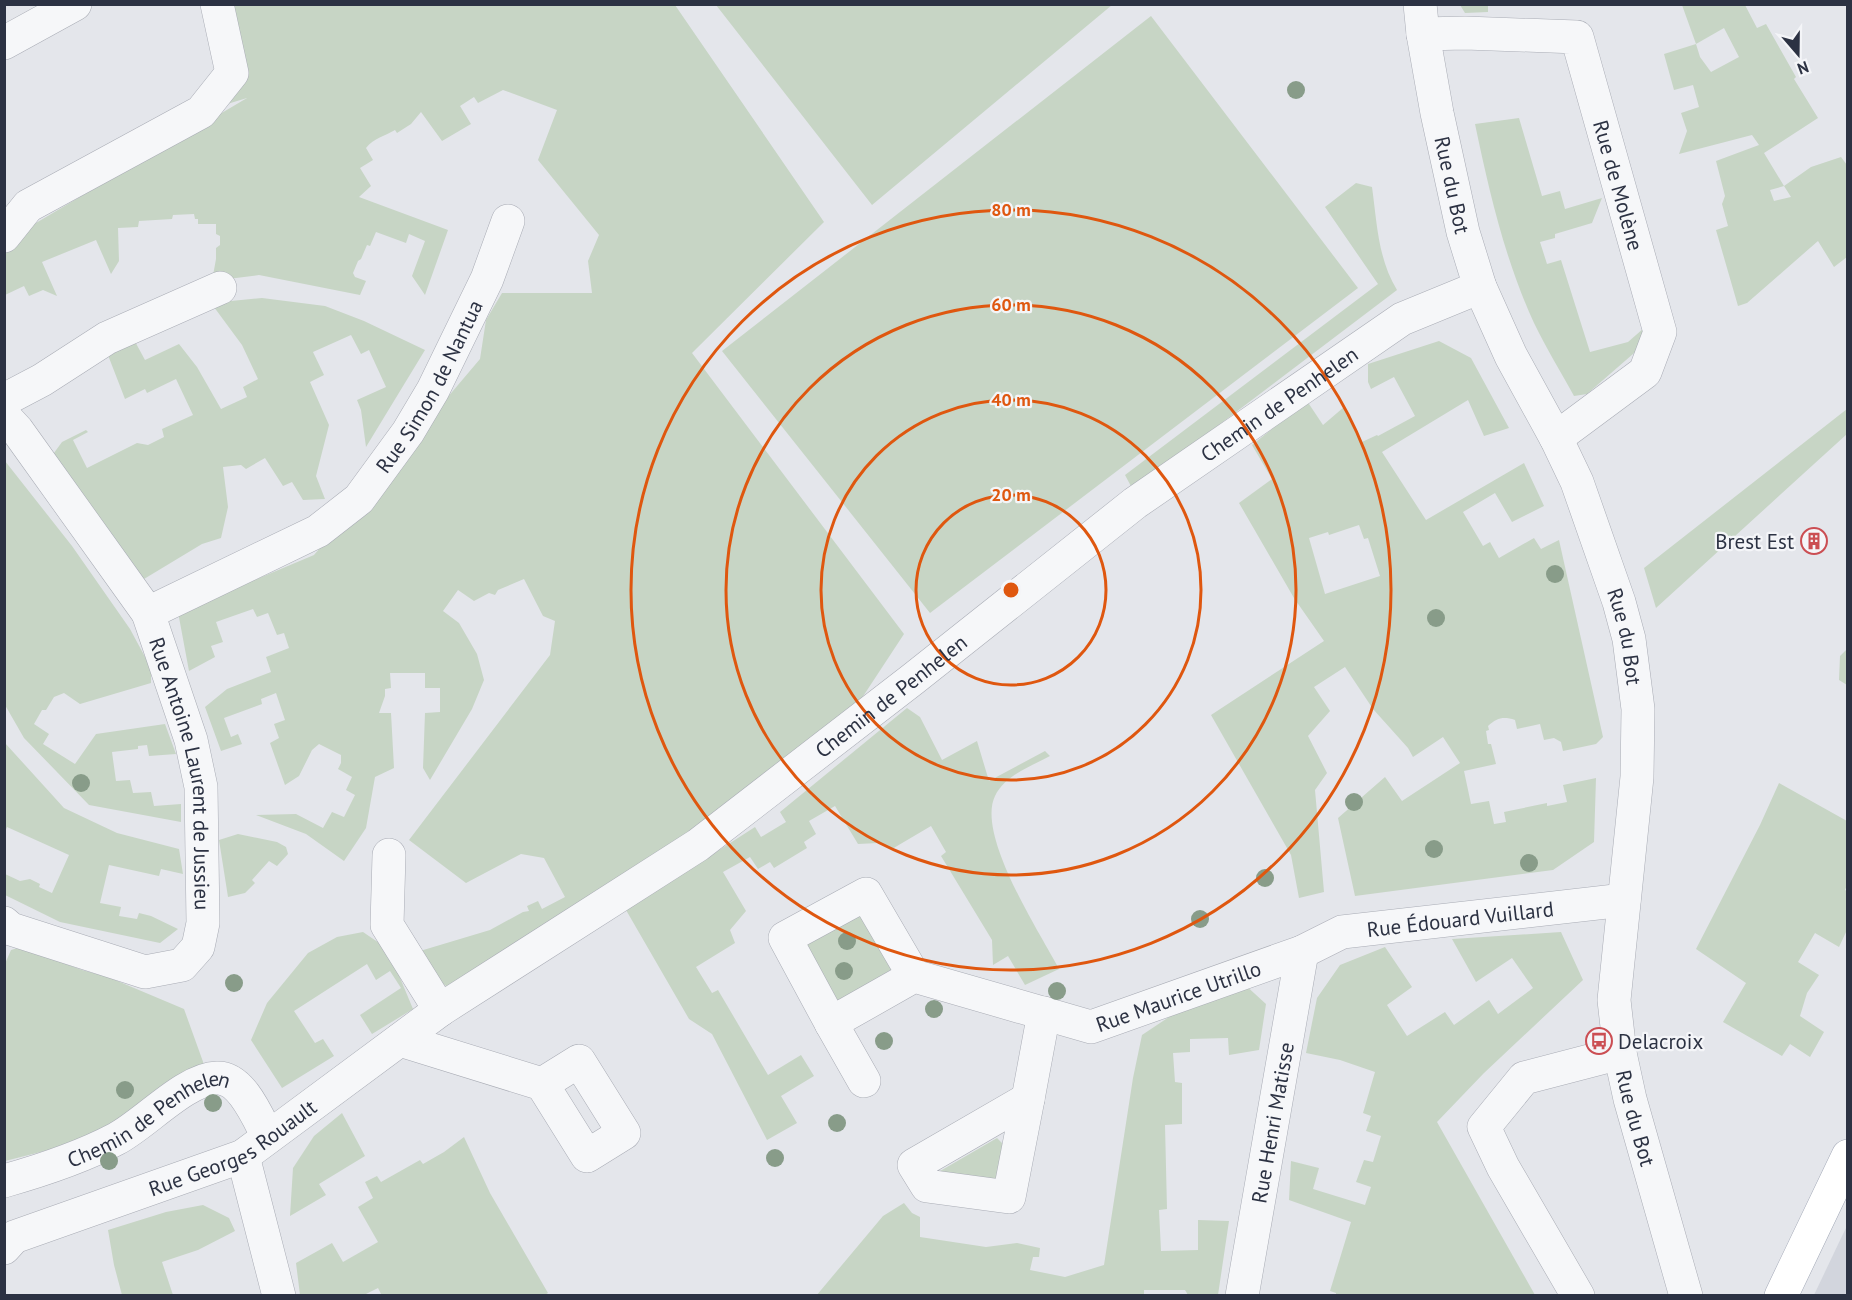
<svg xmlns="http://www.w3.org/2000/svg" width="1852" height="1300" viewBox="0 0 1852 1300" font-family="'PT Sans',sans-serif">
  <rect width="100%" height="100%" fill="#e4e6eb"/>
  <path fill="#d2d5dd" d="M1847 1226V1295H1814L1843 1234Z"/>
  <path fill="#c7d5c5" fill-rule="evenodd" d="M217 5H675L824 222 692 353 904 634 858 704 684 842 449 988 439 981 420 951 490 930 523 912 529 911 527 906 538 901 542 909 565 897 544 858 521 854 466 883 409 840 550 655 555 621 543 616 524 579 498 590 495 595 489 593 474 601 458 590 443 611 459 623 477 654 484 680 472 709 430 780 423 768 425 713 440 712V688H425V673H390L391 688 385 689V696L379 713H391L394 768 375 777 366 828 344 861 306 834 256 815 296 814 323 828 332 812 344 817 355 795 346 790 352 777 338 769 341 763V755L319 744 312 750 299 776 285 785 270 743 279 738 274 724 285 720 276 693 261 699 262 704 224 718 231 737 238 734 242 744 221 751 205 707 227 689 271 672 266 657 289 648 284 633 277 635 268 613 257 617 253 609 216 622 223 642 211 646 215 657 189 671 178 612 314 555 480 359 486 320 502 293H592L588 261 599 235 538 160 557 110 503 90 478 103 474 97 460 106 471 124 442 141 421 112 411 124 397 133 395 130C385 136 374 138 366 148L373 160 360 168 371 186 359 197 448 230 425 295 412 276 425 241 409 234 406 243 376 232 370 246 367 245 361 259 358 261 353 273 355 277 366 281 360 295 259 275 212 281 216 259V248L220 245V236L216 234V224H198V219H195L194 214 173 215 172 219 139 221 138 227 118 228 119 261 111 274 96 240 42 262 57 296 43 290 29 296 24 286 5 295V247L14 236 247 98 201 112 232 73Z
    M716 5H1112L872 205Z
    M1460 5H1488V12L1465 13Z
    M1682 5H1745L1757 28 1766 24 1796 77 1794 79 1818 118 1764 153 1784 186 1811 167 1841 157 1847 165V257L1834 267 1818 241 1747 303 1738 306 1716 230 1728 226 1722 204 1725 196 1716 161 1759 145 1752 135 1679 154 1687 131 1681 113 1699 107 1693 85 1674 90 1664 54 1696 44ZM1724 28 1739 57 1711 72 1700 57 1696 44ZM1784 186 1791 197 1774 201 1770 190Z
    M1151 16 1358 288 930 613 722 351Z
    M1519 118 1542 196 1560 191 1565 209 1602 198 1592 223 1555 234V238L1540 242 1547 264 1561 260 1590 352 1628 342 1644 328 1641 347 1587 394 1574 396C1561 372 1546 348 1534 323 1505 260 1489 191 1475 124Z
    M1356 183 1372 187C1377 223 1378 259 1397 290L1133 490 1125 475 1378 284 1325 207Z
    M262 298 325 306 364 321 425 350 366 447 361 410 357 400 386 387 369 350 361 354 351 335 313 352 324 375 310 382 329 425 316 476 325 499 303 500 292 482 283 486 265 458 246 469 241 465 223 467 228 507 221 538 202 544 144 579 51 457 62 442 86 430 88 432 73 440 87 468 137 443 148 445 164 437 162 429 193 415 176 379 147 393 145 389 125 399 106 350 132 336 145 360 179 344 197 367 221 409 247 397 243 387 258 379 242 345 211 303Z
    M1439 341 1471 358 1509 428 1484 436 1468 400 1382 452 1426 520 1524 463 1544 506 1512 522 1495 493 1463 512 1483 546 1490 542 1499 558 1534 538 1541 549 1559 540 1603 737 1596 744 1563 751 1561 742 1554 738 1544 740 1540 724 1517 729 1515 720C1503 716 1497 718 1488 726L1489 730 1486 731 1488 744H1491L1496 764 1464 771 1471 804 1489 801 1494 824 1506 822 1504 812 1547 803V806L1567 802 1563 785 1596 778 1594 842 1553 870 1355 896 1338 818 1385 777 1402 801 1460 763 1443 737 1413 757 1408 748 1373 709 1345 667 1314 687 1330 711 1308 736 1327 773 1315 790 1324 892 1299 898 1291 855 1211 715 1324 641 1294 598 1239 503 1272 479 1252 445 1307 401 1323 425 1344 407 1362 442 1377 435 1378 436 1415 416 1394 377 1371 389 1368 382V364ZM1359 525 1364 539 1368 538 1380 576 1325 594 1309 538 1328 532 1329 535Z
    M1847 409V434L1656 608 1644 568Z
    M5 461 72 546 130 629 151 668V683L80 704 64 693 54 697 46 710H42L34 724 49 734 43 744 75 764 96 734 165 724 176 754 149 756 147 745 138 746V749L112 752 116 781 130 780 133 793 151 792 154 806 181 804V822L89 805 24 738 5 705Z
    M1847 649V685L1839 680 1840 656Z
    M907 708 920 717 942 760 977 741 989 781 1045 751 1050 756C1030 767 1005 775 995 796 976 835 1040 933 1059 969L1025 985 1008 956 993 965 992 940 941 856 946 852 931 826 892 849 878 843 858 844 835 806 809 821 816 834 804 842 807 848 774 868 770 862 758 869 750 857 723 872 746 911 730 930 735 943 696 967 712 993 718 990 768 1075 801 1055 814 1076 781 1096 797 1123 767 1140 712 1034 689 1019 626 910 755 827 761 837 786 822 780 812Z
    M5 743 64 808 117 833 179 849 183 874 161 869 159 876 109 865 100 903 121 907 119 916 137 919 139 913 151 916 178 929 160 943 60 922 5 895V874L20 881 30 879 40 884 39 887 52 893 69 855 7 827 5 832Z
    M1779 783 1847 821 1848 883 1845 890 1847 891V930L1839 947 1815 933 1798 962 1819 975 1807 993 1800 1016 1824 1032 1810 1057 1790 1044 1782 1056 1723 1022 1746 983 1696 949 1760 825Z
    M238 834 277 842 286 847 288 854 277 866 269 861 252 880 255 883 245 893 228 897 219 840Z
    M858 910 892 969 834 1007 798 944Z
    M363 932 388 949 413 1009 372 1034 360 1015 401 988 390 971 376 980 367 964 294 1011 315 1043 323 1039 334 1056 282 1088 251 1040 267 1003 308 953 337 937Z
    M1561 932 1583 980 1484 1073 1437 1122 1535 1295H1336V1293L1330 1291 1351 1222 1289 1200 1291 1161 1319 1168 1313 1189 1365 1205 1371 1187 1356 1182 1364 1160 1373 1162 1381 1136 1366 1131 1371 1116 1363 1113 1375 1072 1340 1060 1306 1053 1317 998 1340 965 1385 947 1412 987 1387 1005 1407 1036 1445 1012 1454 1025 1489 1000 1498 1014 1533 988 1512 958 1476 982 1452 939Z
    M21 947 82 970 108 977 184 1009 206 1070 96 1138 5 1161 4 966 11 950Z
    M1243 983 1266 1004 1259 1050 1229 1055 1228 1038 1190 1039V1052L1173 1053 1175 1082 1182 1083V1124L1165 1125 1167 1209 1159 1210 1161 1251 1198 1250V1220L1229 1221 1218 1295H1188L1185 1290H1144V1296H816L883 1216 904 1203 912 1213 920 1217V1237L986 1247 1017 1243 1040 1248 1039 1257H1033L1030 1270 1065 1277 1104 1265 1133 1078 1142 1035 1181 1009Z
    M342 1113 365 1156 319 1184 326 1195 290 1216 293 1168 314 1136Z
    M464 1137 490 1193 548 1293 543 1296H382L378 1288 364 1295H300L296 1263 332 1243 343 1262 378 1242 358 1207 373 1198 365 1182 377 1176 381 1182 420 1160 423 1164 444 1152Z
    M997 1138 1004 1145 994 1188 935 1174Z
    M203 1205 229 1218 235 1231 198 1250 162 1262 173 1295H122L114 1265 108 1230 166 1212Z"/>
  <g fill="none" stroke-linecap="round" stroke-linejoin="round">
    <defs>
      <g id="minor">
        <path id="s1" d="M1420 4 1423 34 1437 113 1463 232 1480 287 1511 356 1556 438 1577 482 1619 602 1629 639 1638 709 1637 777 1614 1000 1620 1053 1630 1099 1686 1296"/>
        <path id="s2" d="M1423 34 1465 33 1577 37 1660 332 1645 372 1556 438"/>
        <path d="M4 43 75 4"/>
        <path d="M4 236 28 206 201 112 232 73 217 4"/>
        <path d="M4 400 42 380 107 338 220 288"/>
        <path id="s3" d="M4 416 17 430 148 613 191 740 201 787 203 923 198 947 182 965 145 972 11 929 4 923"/>
        <path id="s4" d="M148 613 318 531 359 499 408 432 433 390 487 279 508 221"/>
        <path d="M389 855 387 925 440 1010"/>
        <path id="s5" d="M914 976 831 1023 785 938 866 894 914 976 1091 1027 1302 952 1342 932 1624 900"/>
        <path d="M831 1023 864 1081"/>
        <path d="M400 1040 542 1084 587 1156 624 1133 579 1061 542 1084"/>
        <path d="M1028 1099 1009 1197 927 1186 914 1165Z"/>
        <path d="M1028 1099 1044 1013"/>
        <path d="M243 1156 279 1296"/>
        <path id="s6" d="M4 1181C43 1170 80 1158 116 1139 145 1124 185 1079 217 1078 242 1077 258 1118 268 1137"/>
        <path id="s7" d="M4 1248 14 1237 243 1156 440 1010 698 845 913 679 1135 503 1402 319 1480 287"/>
        <path id="s8" d="M1242 1296 1302 952"/>
        <path d="M1578 1296 1503 1167 1484 1127 1524 1078 1620 1053"/>
      </g>
      <path id="major" d="M1781 1296 1848 1156"/>
    </defs>
    <use href="#minor" stroke="#a9acb5" stroke-width="34"/>
    <use href="#major" stroke="#a3a9b7" stroke-width="34"/>
    <use href="#minor" stroke="#f6f7f9" stroke-width="33"/>
    <use href="#major" stroke="#fff" stroke-width="33"/>
  </g>
  <g fill="#889c89">
    <circle cx="1296" cy="90" r="9"/>
    <circle cx="1555" cy="574" r="9"/>
    <circle cx="1436" cy="618" r="9"/>
    <circle cx="81" cy="783" r="9"/>
    <circle cx="1354" cy="802" r="9"/>
    <circle cx="1434" cy="849" r="9"/>
    <circle cx="1529" cy="863" r="9"/>
    <circle cx="1265" cy="878" r="9"/>
    <circle cx="1200" cy="919" r="9"/>
    <circle cx="847" cy="941" r="9"/>
    <circle cx="844" cy="971" r="9"/>
    <circle cx="234" cy="983" r="9"/>
    <circle cx="1057" cy="991" r="9"/>
    <circle cx="934" cy="1009" r="9"/>
    <circle cx="884" cy="1041" r="9"/>
    <circle cx="125" cy="1090" r="9"/>
    <circle cx="213" cy="1103" r="9"/>
    <circle cx="837" cy="1123" r="9"/>
    <circle cx="775" cy="1158" r="9"/>
    <circle cx="109" cy="1161" r="9"/>
  </g>
  <g fill="none" stroke="#df570f" stroke-width="3">
    <circle cx="1011" cy="590" r="95"/>
    <circle cx="1011" cy="590" r="190"/>
    <circle cx="1011" cy="590" r="285"/>
    <circle cx="1011" cy="590" r="380"/>
  </g>
  <defs>
    <symbol id="building-ring" viewBox="-11 -11 22 22"><circle r="9.5" fill="#f4f5f8" stroke="#cb4e53" stroke-width="1.5"/><path d="M-4-6H4V6H1V3H-1V6H-4ZM-2.5-4.3h1.7v1.8h-1.7ZM.8-4.3h1.7v1.8H.8ZM-2.5-1h1.7V.8h-1.7ZM.8-1h1.7V.8H.8Z" fill="#cb4e53"/></symbol>
    <symbol id="bus-ring" viewBox="-11 -11 22 22"><circle r="9.5" fill="#f4f5f8" stroke="#cb4e53" stroke-width="1.5"/><path d="M-5-6H5V4H4V6H2V4H-2V6H-4V4H-5ZM-3.5-4V0h7V-4ZM-3.5 1.2v1.5H-2V1.2ZM2 1.2v1.5H3.5V1.2Z" fill="#cb4e53"/></symbol>
  </defs>
  <g fill-rule="evenodd">
    <use href="#building-ring" x="1799" y="526" width="30" height="30"/>
    <use href="#bus-ring" x="1584" y="1026" width="30" height="30"/>
  </g>
  <g text-anchor="middle" dominant-baseline="central" stroke-width="4.5" stroke-linejoin="round" paint-order="stroke">
    <g font-size="21" fill="#2c3243" stroke="#f4f5f8">
      <text stroke="none"><textPath href="#s2" startOffset="308">Rue de Molène</textPath></text>
      <text stroke="none"><textPath href="#s1" startOffset="184">Rue du Bot</textPath></text>
      <text stroke="none"><textPath href="#s4" startOffset="374">Rue Simon de Nantua</textPath></text>
      <text stroke="none"><textPath href="#s7" startOffset="1539">Chemin de Penhelen</textPath></text>
      <text stroke="none"><textPath href="#s1" startOffset="670">Rue du Bot</textPath></text>
      <text stroke="none"><textPath href="#s7" startOffset="1053">Chemin de Penhelen</textPath></text>
      <text stroke="none"><textPath href="#s3" startOffset="410">Rue Antoine Laurent de Jussieu</textPath></text>
      <text stroke="none"><textPath href="#s5" startOffset="951">Rue Édouard Vuillard</textPath></text>
      <text stroke="none"><textPath href="#s5" startOffset="656">Rue Maurice Utrillo</textPath></text>
      <text stroke="none"><textPath href="#s1" startOffset="1156">Rue du Bot</textPath></text>
      <text stroke="none"><textPath href="#s8" startOffset="176">Rue Henri Matisse</textPath></text>
      <text stroke="none"><textPath href="#s6" startOffset="160">Chemin de Penhelen</textPath></text>
      <text stroke="none"><textPath href="#s7" startOffset="252">Rue Georges Rouault</textPath></text>
    </g>
    <g font-size="21" fill="#2c3243" stroke="#f4f5f8" text-anchor="end">
      <text x="1794" y="541">Brest Est</text>
      <text x="1618" y="1041" text-anchor="start">Delacroix</text>
    </g>
  </g>
  <circle cx="1011" cy="590" r="9" fill="#df570f" stroke="#f4f5f8" stroke-width="3"/>
  <g font-size="18" text-anchor="middle" font-weight="bold" fill="#df570f" stroke="#f4f5f8" stroke-width="4.5" stroke-linejoin="round" paint-order="stroke">
    <text x="1011" y="216">80 m</text>
    <text x="1011" y="311">60 m</text>
    <text x="1011" y="406">40 m</text>
    <text x="1011" y="501">20 m</text>
  </g>
  <rect width="1852" height="1300" fill="none" stroke="#2c3243" stroke-width="12"/>
  <g transform="translate(1798 54) rotate(160)" stroke="#f4f5f8" stroke-width="4.5" paint-order="stroke">
  <path d="M0-4.5L10 22L0 15L-10 22Z" fill="#2c3243"/>
  <text y="-9" font-size="16" font-weight="bold" text-anchor="middle" fill="#2c3243">N</text>
  </g>
</svg>
